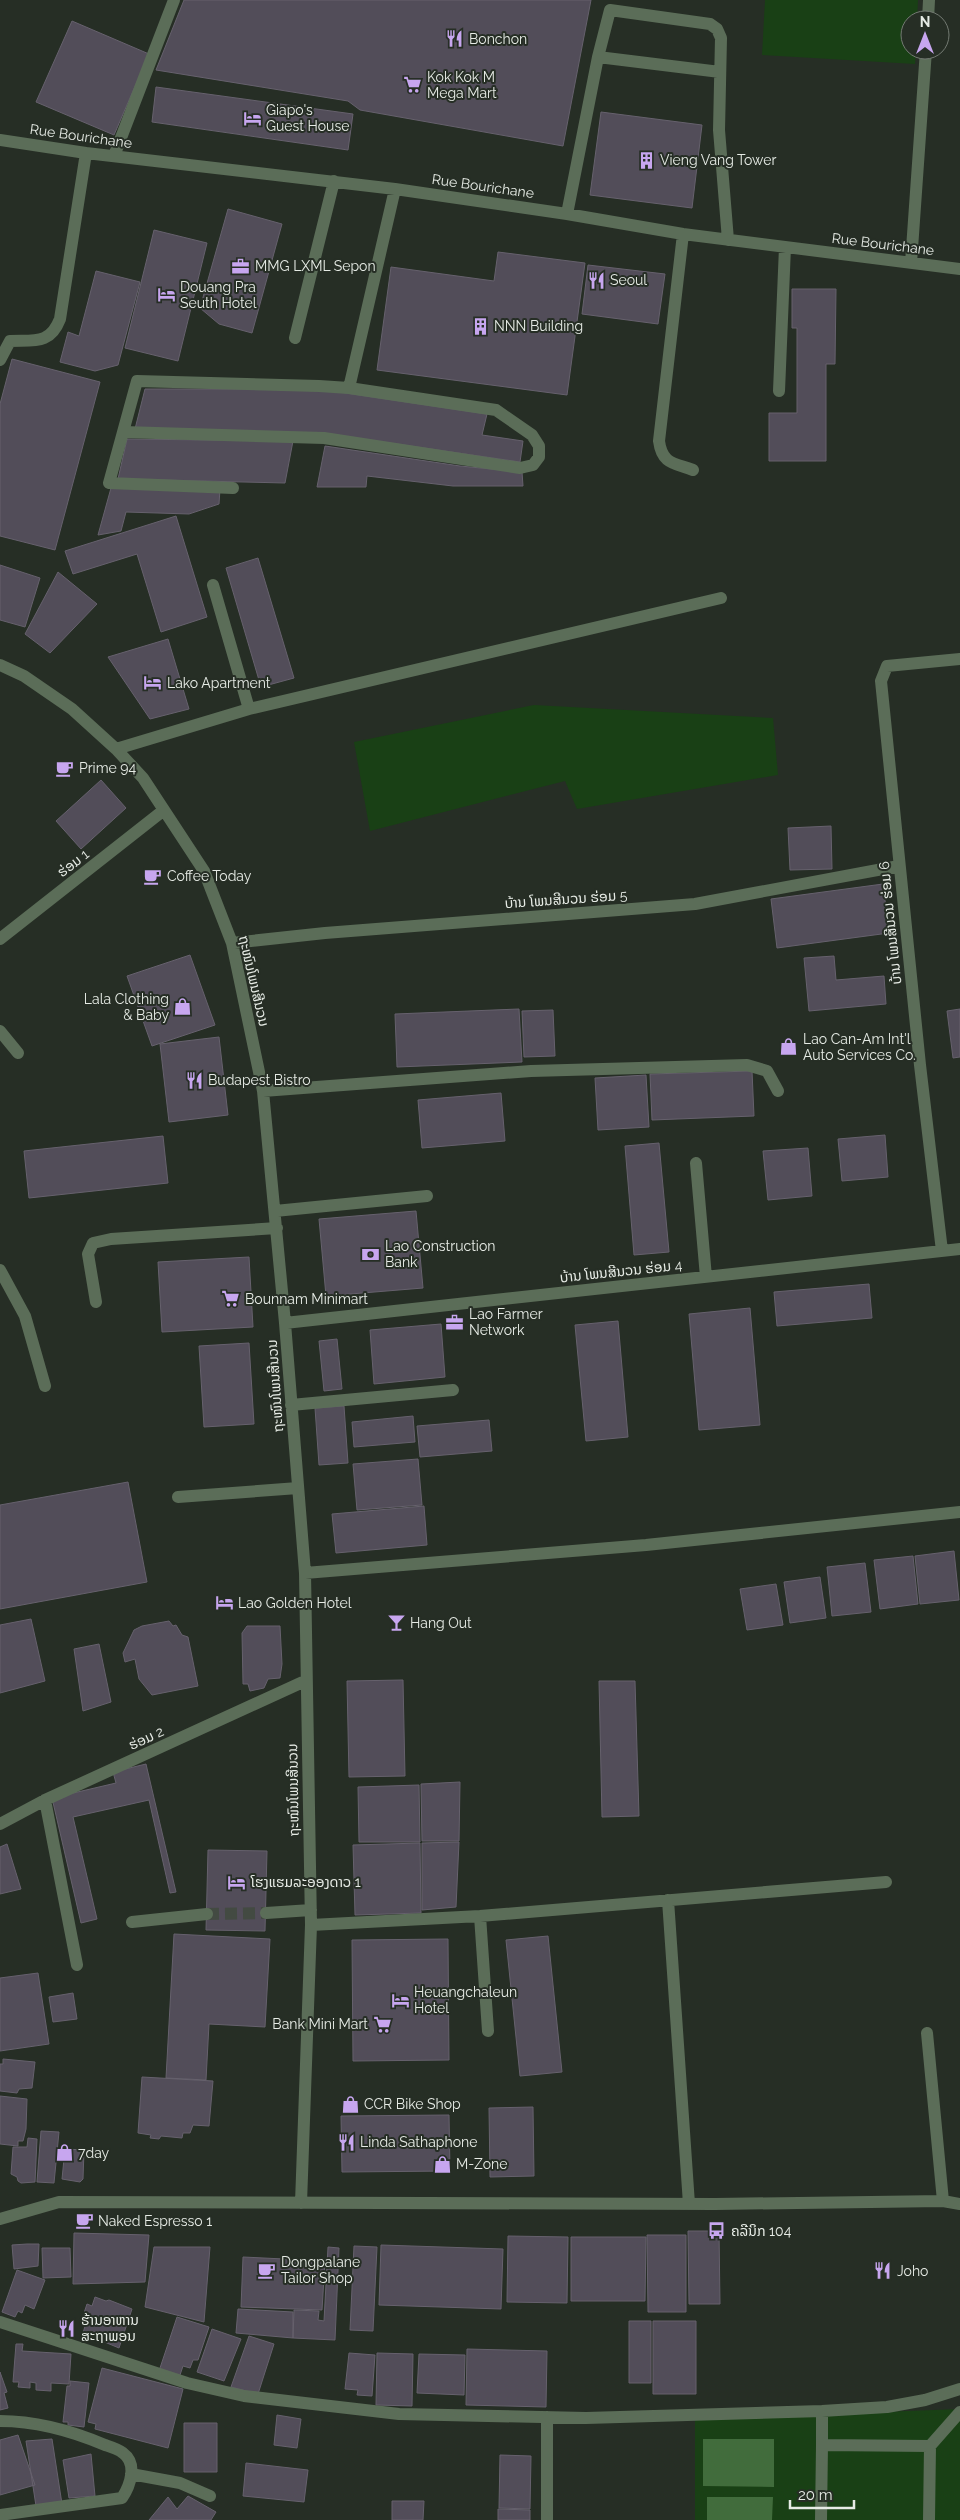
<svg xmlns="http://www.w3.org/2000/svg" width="960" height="2520" viewBox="0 0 960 2520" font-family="Raleway,'Noto Sans Lao',sans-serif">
  <rect width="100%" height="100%" fill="#262e25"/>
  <path fill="#194015" d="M765 0H918L917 20H910V50H916L915 64 762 55Z
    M534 705 773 718 778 775 577 809 565 781 370 831 354 742Z
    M960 2409V2520H695V2419Z"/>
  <path fill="#416c3c" d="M703 2439H774V2487L703 2486Z
    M707 2497H773L772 2520H707Z"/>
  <path fill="#524d59" stroke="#66616d" d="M184 0H591L563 146 360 110 348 101 156 70Z
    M72 21 149 54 114 135 36 102Z
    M156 87 353 114 348 150 152 122Z
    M601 112 702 125 692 208 590 195Z
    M228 209 282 224 252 333 219 324 200 308Z
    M154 230 207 243 178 361 125 348Z
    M498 252 585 263 567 395 377 370 391 267 494 281Z
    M588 265 665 274 658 324 582 314Z
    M96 271 140 282 118 365 95 371 60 362 68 332 79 336Z
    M792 289H836L835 364H826V461H769V413H797V328H792Z
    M12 359 100 382 55 550 0 536V404Z
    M145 389H319L487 414 482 435 523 441 520 462 321 433 135 429Z
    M127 439 293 441 285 483 118 479Z
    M325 446 460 466 522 472 523 486H453L367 476 366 487H317Z
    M111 488 220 489 219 504 189 514 126 512 121 531 98 535Z
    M176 516 207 617 161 632 137 554 73 574 65 551Z
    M258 558 294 678 261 687 226 568Z
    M0 565 40 578 25 627 0 620Z
    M58 572 97 604 50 653 25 634Z
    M168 639 189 709 150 719 108 657Z
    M101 780 126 808 81 849 56 821Z
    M831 826 832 869 790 870 788 828Z
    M883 884 889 933 777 948 771 899Z
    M190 955 215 1025 152 1046 127 976Z
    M834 956 836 980 884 976 886 1004 809 1011 804 958Z
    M519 1009 522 1062 397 1067 395 1014Z
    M960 1009V1057L953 1058 947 1011Z
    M553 1010 555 1056 524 1057 522 1011Z
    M219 1037 228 1115 169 1122 160 1044Z
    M752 1071 754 1116 652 1120 650 1074Z
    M646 1075 649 1127 598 1130 595 1078Z
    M501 1093 505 1141 422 1148 418 1100Z
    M885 1135 888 1177 842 1181 838 1139Z
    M163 1136 168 1183 29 1198 24 1151Z
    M659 1143 669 1252 634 1255 625 1146Z
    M808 1148 812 1196 768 1200 763 1151Z
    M416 1211 423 1288 326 1296 319 1219Z
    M249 1257 253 1327 162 1332 158 1262Z
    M869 1284 872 1318 777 1326 774 1292Z
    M750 1308 760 1425 699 1430 689 1314Z
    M618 1321 628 1437 586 1441 575 1325Z
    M441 1324 445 1377 374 1384 370 1330Z
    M337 1339 342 1389 324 1391 319 1341Z
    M249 1343 254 1424 204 1427 199 1346Z
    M344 1406 348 1463 319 1465 315 1408Z
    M413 1416 415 1442 354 1447 352 1422Z
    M489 1420 492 1451 420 1457 417 1426Z
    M418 1459 422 1505 357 1510 353 1464Z
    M128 1482 147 1582 0 1609V1505Z
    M424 1506 427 1545 336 1553 332 1514Z
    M954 1551 959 1600 920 1604 915 1556Z
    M913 1556 918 1604 880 1609 874 1560Z
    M865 1563 871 1612 832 1616 827 1567Z
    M820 1577 826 1618 790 1623 784 1582Z
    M776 1584 783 1625 747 1630 740 1589Z
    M31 1619 45 1681 0 1693V1625Z
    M169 1621 173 1626 176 1625 182 1635 188 1637 198 1686 152 1695 139 1679 135 1659 125 1662 123 1653 134 1630 142 1626Z
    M247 1626H280L282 1664 280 1678 268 1679 264 1688 250 1691 248 1684H243L242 1633Z
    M99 1644 111 1702 83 1711 74 1649Z
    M403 1680 405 1776 349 1777 347 1681Z
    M599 1681H635L639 1816 602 1817Z
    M146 1764 176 1892 170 1893 149 1800 73 1817 97 1919 81 1923 52 1798 116 1783 113 1772Z
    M460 1782 459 1841H422L421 1784Z
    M419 1785 420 1842H359L358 1787Z
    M459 1842 456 1907 422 1910V1843Z
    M420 1843 421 1913 355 1915 353 1845Z
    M7 1844 21 1889 0 1894V1847Z
    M208 1850 267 1851 265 1931 206 1930Z
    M174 1934 270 1939 265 2027 209 2024 206 2080 166 2078Z
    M548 1936 562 2072 520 2076 506 1940Z
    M448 1939 449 2060 353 2061 352 1940Z
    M38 1973 49 2044 0 2051V1978Z
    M73 1993 77 2019 53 2022 49 1997Z
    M3 2059 35 2062 32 2088 19 2089 17 2093 0 2091V2064H3Z
    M142 2077 213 2081 209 2126 193 2125 190 2133H183L182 2138 161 2136 159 2139 150 2138 151 2135 138 2133Z
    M0 2096 27 2099 26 2129 23 2141H18V2146L0 2144Z
    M533 2107 534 2176 490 2177 489 2108Z
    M449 2115 450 2171 342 2172 341 2116Z
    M41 2131 59 2132 54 2183 37 2182Z
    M28 2138 37 2139 35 2182 21 2183 18 2181 17 2177 11 2174 13 2147H27Z
    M65 2149 84 2150 83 2179 80 2182 62 2179Z
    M688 2231H719L720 2304H689Z
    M74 2233 149 2235 145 2282 73 2284Z
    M647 2235H686V2312H648Z
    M508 2236 568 2237 567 2303 507 2302Z
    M571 2237H646L645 2301H571Z
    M27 2244H39L38 2266 14 2269 12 2245Z
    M381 2245 503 2249 501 2309 379 2305Z
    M354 2246 377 2247 373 2331 350 2330Z
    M154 2247H210L204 2322 145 2307Z
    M328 2247 339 2248 335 2340 293 2338 294 2310 319 2311 318 2320 324 2321Z
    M42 2248H70L71 2277 43 2278Z
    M243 2257 325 2261 322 2310 241 2307Z
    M17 2270 45 2280 34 2309 25 2305 22 2313 18 2311 15 2317 2 2312Z
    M95 2297 106 2301 109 2300 132 2309 119 2348 83 2333 86 2323 81 2322 87 2304 92 2306Z
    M238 2309 293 2312V2338L236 2333Z
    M177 2317 209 2327 198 2360H193L190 2368 183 2366 179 2378 159 2371Z
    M629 2321H651V2383H629Z
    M653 2321H696V2394H653Z
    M212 2329 241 2339 224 2381 197 2372Z
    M249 2336 274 2344 258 2394 231 2387Z
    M16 2344H23L22 2351 71 2354 69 2384 51 2383V2391L36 2390V2383L30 2382V2388L18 2387 19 2382H13Z
    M467 2349 547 2351 546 2407 466 2405Z
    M349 2353 375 2355 372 2396 357 2395 358 2390 345 2389Z
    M377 2353 413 2354 412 2406 376 2405Z
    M419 2354 465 2355 464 2395 417 2393Z
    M102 2368 183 2389 168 2448 95 2429 96 2424 88 2422Z
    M0 2372 7 2392 4 2393 8 2408 0 2410Z
    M70 2381 89 2383 84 2427 68 2425V2422H63L67 2386H70Z
    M277 2415 301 2419 297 2448 274 2445Z
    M184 2423H217V2472H184Z
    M18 2435 35 2485 0 2495V2440Z
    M52 2439 62 2504 36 2506 26 2441Z
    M91 2454 95 2496 69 2498 63 2460Z
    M500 2455 531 2456 530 2509 499 2508Z
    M246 2463 308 2470 304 2502 243 2496Z
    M188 2496 216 2512 211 2520H149L168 2497 177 2509Z
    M392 2501H424L423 2520H392Z
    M498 2509 530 2510V2520H498Z"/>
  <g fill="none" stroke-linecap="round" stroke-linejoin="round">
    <path stroke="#434a42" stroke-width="12" stroke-dasharray="12 6" stroke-linecap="butt" d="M207 1914 266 1913"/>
    <path stroke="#5b6d58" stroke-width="12" d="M928 20 929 0
      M720 72 598 57 610 10 710 24 717 29 721 38 719 130 728 240
      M0 140 86 153 395 189 567 214 683 234 960 269
      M114 156 174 0
      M567 214 598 57
      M683 234 659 441C662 464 674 463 693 470
      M911 263 926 50
      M295 338 334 181
      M0 360 10 341C34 340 50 345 60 319L86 153
      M349 388 395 189
      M779 391 785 247
      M123 432 137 381 319 386 349 388 496 410 532 435 539 446V457L533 465 520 468 324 438 123 432 109 483 233 488
      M213 585 249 709
      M0 665 24 676 72 709 116 749 143 778 204 871 232 943 263 1091 285 1323 305 1573 311 1925 301 2203
      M116 749 249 709 721 598
      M0 939 164 810
      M232 943 325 933 695 904 899 866
      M0 1031 18 1053
      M263 1091 531 1071 747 1065 767 1071 778 1091
      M696 1163 706 1277
      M275 1211 427 1196
      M942 1251 920 1065 881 681 887 666 960 659
      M0 1270 25 1316 45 1386
      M96 1302 88 1254 93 1243 111 1239 277 1228
      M285 1323 960 1249
      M291 1405 453 1390
      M178 1497 298 1488
      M305 1573 646 1545 960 1512
      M45 1800 77 1965
      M0 1824 45 1800 305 1681
      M668 1900 689 2204
      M266 1913 311 1910
      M480 1916 488 2031
      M132 1922 207 1914
      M311 1925 480 1916 886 1882
      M927 2033 943 2201
      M0 2219 59 2202 715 2204 943 2201 960 2204
      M0 2322 187 2383 244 2396 399 2414 586 2418 822 2411 887 2407 925 2400 960 2389
      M822 2411V2445
      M0 2421C36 2421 72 2431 105 2445 111 2447 118 2449 123 2453 138 2464 130 2486 122 2498L0 2515
      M131 2474 180 2483 210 2496
      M547 2520V2417
      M821 2520 822 2445 930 2446
      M929 2520 930 2446 960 2412"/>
  </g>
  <defs>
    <symbol id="restaurant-bare" viewBox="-9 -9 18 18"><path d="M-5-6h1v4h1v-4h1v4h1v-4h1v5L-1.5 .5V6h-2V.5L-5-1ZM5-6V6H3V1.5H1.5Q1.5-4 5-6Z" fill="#c7a6ef" stroke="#262e25" stroke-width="2.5" paint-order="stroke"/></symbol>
    <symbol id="supermarket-bare" viewBox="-9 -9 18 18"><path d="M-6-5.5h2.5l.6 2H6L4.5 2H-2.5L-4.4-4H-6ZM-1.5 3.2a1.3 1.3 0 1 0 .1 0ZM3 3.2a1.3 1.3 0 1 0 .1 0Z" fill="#c7a6ef" stroke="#262e25" stroke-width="2.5" paint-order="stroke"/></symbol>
    <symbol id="hotel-bare" viewBox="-9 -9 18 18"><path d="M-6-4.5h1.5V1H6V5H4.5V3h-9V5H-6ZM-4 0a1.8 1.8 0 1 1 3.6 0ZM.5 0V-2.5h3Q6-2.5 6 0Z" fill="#c7a6ef" stroke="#262e25" stroke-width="2.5" paint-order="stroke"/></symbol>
    <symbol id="building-bare" viewBox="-9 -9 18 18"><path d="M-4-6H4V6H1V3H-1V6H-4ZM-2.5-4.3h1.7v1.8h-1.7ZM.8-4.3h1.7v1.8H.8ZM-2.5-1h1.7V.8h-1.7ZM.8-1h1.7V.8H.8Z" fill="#c7a6ef" stroke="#262e25" stroke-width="2.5" paint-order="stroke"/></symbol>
    <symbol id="office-bare" viewBox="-9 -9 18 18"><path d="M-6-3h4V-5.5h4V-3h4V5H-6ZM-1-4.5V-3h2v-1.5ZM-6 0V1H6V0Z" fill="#c7a6ef" stroke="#262e25" stroke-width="2.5" paint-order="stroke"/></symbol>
    <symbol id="cafe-bare" viewBox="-9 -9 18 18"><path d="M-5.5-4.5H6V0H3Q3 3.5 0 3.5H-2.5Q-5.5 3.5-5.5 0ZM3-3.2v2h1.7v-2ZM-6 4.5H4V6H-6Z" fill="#c7a6ef" stroke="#262e25" stroke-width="2.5" paint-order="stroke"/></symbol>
    <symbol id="shop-bare" viewBox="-9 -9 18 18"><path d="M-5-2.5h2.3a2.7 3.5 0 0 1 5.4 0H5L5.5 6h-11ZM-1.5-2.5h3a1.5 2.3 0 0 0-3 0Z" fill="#c7a6ef" stroke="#262e25" stroke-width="2.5" paint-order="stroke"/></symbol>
    <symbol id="bank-bare" viewBox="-9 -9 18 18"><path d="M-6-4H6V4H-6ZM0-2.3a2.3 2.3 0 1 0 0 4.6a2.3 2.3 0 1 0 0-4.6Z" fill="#c7a6ef" stroke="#262e25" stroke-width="2.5" paint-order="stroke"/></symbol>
    <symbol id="bar-bare" viewBox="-9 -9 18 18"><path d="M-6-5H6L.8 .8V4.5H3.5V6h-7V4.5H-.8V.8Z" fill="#c7a6ef" stroke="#262e25" stroke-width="2.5" paint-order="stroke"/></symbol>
    <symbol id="bus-bare" viewBox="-9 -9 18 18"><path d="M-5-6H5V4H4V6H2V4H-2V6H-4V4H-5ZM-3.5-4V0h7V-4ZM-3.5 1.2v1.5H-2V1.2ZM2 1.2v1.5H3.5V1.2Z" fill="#c7a6ef" stroke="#262e25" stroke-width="2.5" paint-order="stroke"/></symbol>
  </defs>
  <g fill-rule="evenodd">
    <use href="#restaurant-bare" x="442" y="26" width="25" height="25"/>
    <use href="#supermarket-bare" x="400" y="72" width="25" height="25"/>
    <use href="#hotel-bare" x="240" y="106" width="25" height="25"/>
    <use href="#building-bare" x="634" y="148" width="25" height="25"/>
    <use href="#office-bare" x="228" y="254" width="25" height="25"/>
    <use href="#restaurant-bare" x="584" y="268" width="25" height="25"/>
    <use href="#hotel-bare" x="154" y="282" width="25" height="25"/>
    <use href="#building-bare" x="468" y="314" width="25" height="25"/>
    <use href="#hotel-bare" x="140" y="670" width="25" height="25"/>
    <use href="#cafe-bare" x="52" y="756" width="25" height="25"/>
    <use href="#cafe-bare" x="140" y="864" width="25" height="25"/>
    <use href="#shop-bare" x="170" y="994" width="25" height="25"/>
    <use href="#shop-bare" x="776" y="1034" width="25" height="25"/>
    <use href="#restaurant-bare" x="182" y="1068" width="25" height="25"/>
    <use href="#bank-bare" x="358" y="1242" width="25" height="25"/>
    <use href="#supermarket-bare" x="218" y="1286" width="25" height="25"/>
    <use href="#office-bare" x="442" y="1310" width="25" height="25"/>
    <use href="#hotel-bare" x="212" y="1590" width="25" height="25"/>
    <use href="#bar-bare" x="384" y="1610" width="25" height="25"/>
    <use href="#hotel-bare" x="224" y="1870" width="25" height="25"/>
    <use href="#hotel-bare" x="388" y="1988" width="25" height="25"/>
    <use href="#supermarket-bare" x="370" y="2012" width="25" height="25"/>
    <use href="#shop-bare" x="338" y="2092" width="25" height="25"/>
    <use href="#restaurant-bare" x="334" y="2130" width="25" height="25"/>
    <use href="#shop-bare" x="52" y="2140" width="25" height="25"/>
    <use href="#shop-bare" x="430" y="2152" width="25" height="25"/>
    <use href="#cafe-bare" x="72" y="2208" width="25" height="25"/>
    <use href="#bus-bare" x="704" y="2218" width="25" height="25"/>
    <use href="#cafe-bare" x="254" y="2258" width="25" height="25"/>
    <use href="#restaurant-bare" x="870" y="2258" width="25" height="25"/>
    <use href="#restaurant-bare" x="54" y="2316" width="25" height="25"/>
  </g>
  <g text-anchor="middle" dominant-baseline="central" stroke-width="4" stroke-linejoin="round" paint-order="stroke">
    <g font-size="14" fill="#e6ebe5" stroke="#262e25" text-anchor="start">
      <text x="469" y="39">Bonchon</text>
      <text x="427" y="77">Kok Kok M<tspan x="427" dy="16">Mega Mart</tspan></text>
      <text x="266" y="110">Giapo's<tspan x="266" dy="16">Guest House</tspan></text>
      <text x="660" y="160">Vieng Vang Tower</text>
      <text x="255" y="266">MMG LXML Sepon</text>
      <text x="610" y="280">Seoul</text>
      <text x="180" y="287">Douang Pra<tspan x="180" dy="16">Seuth Hotel</tspan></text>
      <text x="494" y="326">NNN Building</text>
      <text x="167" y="683">Lako Apartment</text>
      <text x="79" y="768">Prime 94</text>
      <text x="167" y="876">Coffee Today</text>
      <text x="169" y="999" text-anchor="end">Lala Clothing<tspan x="169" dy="16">&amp; Baby</tspan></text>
      <text x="803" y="1039">Lao Can-Am Int'l<tspan x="803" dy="16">Auto Services Co.</tspan></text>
      <text x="208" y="1080">Budapest Bistro</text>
      <text x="385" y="1246">Lao Construction<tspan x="385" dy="16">Bank</tspan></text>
      <text x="245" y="1299">Bounnam Minimart</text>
      <text x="469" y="1314">Lao Farmer<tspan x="469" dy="16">Network</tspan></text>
      <text x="238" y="1603">Lao Golden Hotel</text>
      <text x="410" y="1623">Hang Out</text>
      <text x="251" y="1882">ໂຮງແຮມລະອອງດາວ 1</text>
      <text x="414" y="1992">Heuangchaleun<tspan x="414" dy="16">Hotel</tspan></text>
      <text x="368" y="2024" text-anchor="end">Bank Mini Mart</text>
      <text x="364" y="2104">CCR Bike Shop</text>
      <text x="360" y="2142">Linda Sathaphone</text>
      <text x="78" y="2153">7day</text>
      <text x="456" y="2164">M-Zone</text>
      <text x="98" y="2221">Naked Espresso 1</text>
      <text x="731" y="2231">ຄລີນິກ 104</text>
      <text x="281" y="2262">Dongpalane<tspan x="281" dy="16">Tailor Shop</tspan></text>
      <text x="897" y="2271">Joho</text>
      <text x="81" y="2320">ຮ້ານອາຫານ<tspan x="81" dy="16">ສະຖາພອນ</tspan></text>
    </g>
    <g font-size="14" fill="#e6ebe5" stroke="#262e25">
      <text transform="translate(81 136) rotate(8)">Rue Bourichane</text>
      <text transform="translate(483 186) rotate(8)">Rue Bourichane</text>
      <text transform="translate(883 244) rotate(7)">Rue Bourichane</text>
      <text transform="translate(73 863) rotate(-38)">ຮ່ອມ 1</text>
      <text transform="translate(566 899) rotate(-4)">ບ້ານ ໂພນສີນວນ ຮ່ອມ 5</text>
      <text transform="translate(890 923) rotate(-96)">ບ້ານ ໂພນສີນວນ ຮ່ອມ 6</text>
      <text transform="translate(254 981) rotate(77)">ຖະໜົນໂພນສີນວນ</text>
      <text transform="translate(621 1271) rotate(-6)">ບ້ານ ໂພນສີນວນ ຮ່ອມ 4</text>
      <text transform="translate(275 1386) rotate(-94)">ຖະໜົນໂພນສີນວນ</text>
      <text transform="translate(146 1738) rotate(-25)">ຮ່ອມ 2</text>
      <text transform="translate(293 1790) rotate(-91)">ຖະໜົນໂພນສີນວນ</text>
    </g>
  </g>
  <g transform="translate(925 35)"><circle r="24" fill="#262e25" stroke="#737a72"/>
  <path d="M0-4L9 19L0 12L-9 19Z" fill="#c7a6ef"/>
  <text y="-8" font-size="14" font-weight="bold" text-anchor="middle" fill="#e6ebe5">N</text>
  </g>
  <path d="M790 2500v8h64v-8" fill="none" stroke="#e6ebe5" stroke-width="2.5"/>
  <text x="798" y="2500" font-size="15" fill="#e6ebe5" stroke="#262e25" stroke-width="4" paint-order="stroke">20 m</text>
</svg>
